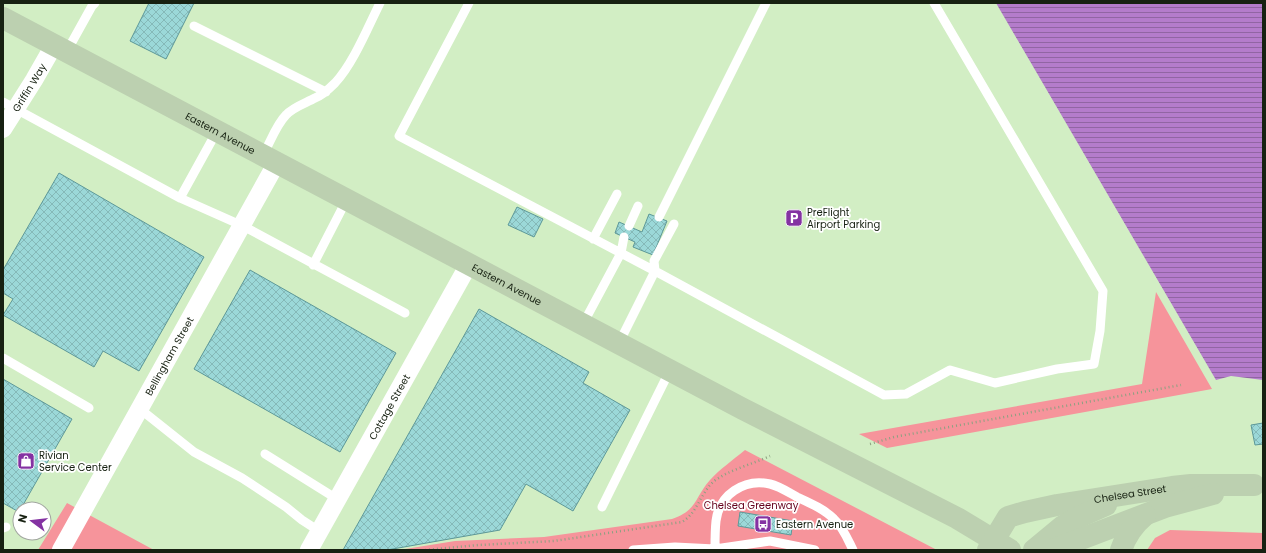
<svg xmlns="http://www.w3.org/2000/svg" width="1266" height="553" viewBox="0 0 1266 553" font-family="Poppins,sans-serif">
  <defs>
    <pattern id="water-rules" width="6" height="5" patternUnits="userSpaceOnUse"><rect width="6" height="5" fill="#b47ccb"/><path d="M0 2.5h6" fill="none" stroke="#9165a3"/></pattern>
    <pattern id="building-cross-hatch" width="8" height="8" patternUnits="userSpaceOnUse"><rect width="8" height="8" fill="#9bd8d8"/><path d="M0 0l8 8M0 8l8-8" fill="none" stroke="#85b9b8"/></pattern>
  </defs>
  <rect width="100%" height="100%" fill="#d2eec4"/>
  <path fill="#f6949b" d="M1156 292 1212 389 887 448 859 434 1142 384Z
    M745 450 937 550H399L455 541 544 537 672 519C698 510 694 498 710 480 720 469 733 460 745 450Z
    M67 503 154 550H38Z
    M1170 530 1263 533V550H1147L1155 538Z"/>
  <path fill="url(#water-rules)" d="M996 3H1263V380L1231 376 1216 380Z"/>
  <path fill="url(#building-cross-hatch)" stroke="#5d9898" d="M149 3H194L166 59 130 41Z
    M59 173 204 257 139 371 103 351 94 367 3 315 13 299 3 293V270Z
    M517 207 543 219 534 237 508 225Z
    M649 214 667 221 653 255 633 247 635 242 615 233 619 222 642 232Z
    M250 270 396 353 340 452 194 369Z
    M479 309 589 372 583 383 630 410 573 511 526 484 500 530 387 550H343Z
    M3 379 72 419 19 512 3 503Z
    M1263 423V444L1255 445 1251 425Z
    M740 512 793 521 791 535 738 526Z"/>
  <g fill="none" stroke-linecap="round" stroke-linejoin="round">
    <path stroke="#8ca181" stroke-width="2.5" stroke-dasharray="1 3" stroke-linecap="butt" d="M870 444 894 437 1181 385
      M425 550 479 545 554 541 682 522C697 513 700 495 712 483 725 471 753 464 770 456"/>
    <path stroke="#fff" stroke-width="9" d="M469 3 399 136 655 271 884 395 906 394 950 370 995 383 1057 369 1094 364 1100 331 1103 291 934 3
      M194 26 326 92
      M67 51 92 6 95 3
      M3 102 180 198 243 226 405 313
      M263 155C270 143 276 125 286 115 293 107 306 103 315 98 323 95 329 89 335 83 353 64 368 27 380 3
      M180 198 217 131
      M659 217 766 3
      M629 226 638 206
      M593 239 617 194
      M313 265 347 199
      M583 324 621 253 624 237
      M619 343 655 271 654 261 674 224
      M3 358 89 408
      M140 409 194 452 242 478 286 507 302 520 319 531
      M265 454 337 499
      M602 507 670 370
      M3 528 6 527
      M715 549C715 540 715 530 716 521 719 495 744 478 770 484 779 486 788 492 797 497 810 503 824 509 834 519 843 527 848 540 853 550
      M633 550 675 547 715 549 770 541 815 550"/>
    <g stroke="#fff" stroke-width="18">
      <path id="s1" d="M3 129 34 80 54 45"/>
      <path id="s2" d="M61 550 277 162"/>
      <path id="s3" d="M309 550 469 264"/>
    </g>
    <g stroke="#bcd0b0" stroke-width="22">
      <path id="s4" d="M3 18 743 409 957 518 1010 550"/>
      <path id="s5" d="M988 550 1008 517 1025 512 1057 505 1172 487 1191 485H1254"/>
      <path d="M1034 550 1063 526 1079 517 1106 505"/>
      <path d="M1052 550 1165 507 1213 494"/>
      <path d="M1121 550C1126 535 1133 525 1145 515"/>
    </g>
  </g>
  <defs>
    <symbol id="parking-square" viewBox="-11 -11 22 22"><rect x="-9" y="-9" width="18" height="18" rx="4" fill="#8432a2" stroke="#fff"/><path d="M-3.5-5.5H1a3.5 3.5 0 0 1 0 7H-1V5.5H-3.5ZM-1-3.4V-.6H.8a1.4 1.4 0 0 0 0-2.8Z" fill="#fff"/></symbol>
    <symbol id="shop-square" viewBox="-11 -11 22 22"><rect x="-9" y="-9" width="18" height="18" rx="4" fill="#8432a2" stroke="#fff"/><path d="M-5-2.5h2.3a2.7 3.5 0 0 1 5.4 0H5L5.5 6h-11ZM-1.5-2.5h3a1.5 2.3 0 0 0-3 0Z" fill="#fff"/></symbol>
    <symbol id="bus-square" viewBox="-11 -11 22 22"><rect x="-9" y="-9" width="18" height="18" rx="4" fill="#8432a2" stroke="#fff"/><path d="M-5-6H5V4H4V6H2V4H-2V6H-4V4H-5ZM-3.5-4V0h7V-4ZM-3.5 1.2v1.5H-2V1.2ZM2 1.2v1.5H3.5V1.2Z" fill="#fff"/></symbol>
  </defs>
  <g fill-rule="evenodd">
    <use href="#parking-square" x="784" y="208" width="20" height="20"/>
    <use href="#shop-square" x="16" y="451" width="20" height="20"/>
    <use href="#bus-square" x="753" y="514" width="20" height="20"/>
  </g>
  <g text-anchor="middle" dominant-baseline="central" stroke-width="3.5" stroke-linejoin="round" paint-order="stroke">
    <g font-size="10" fill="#172112" stroke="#fff">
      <text stroke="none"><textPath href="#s1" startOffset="49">Griffin Way</textPath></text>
      <text stroke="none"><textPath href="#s4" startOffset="246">Eastern Avenue</textPath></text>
      <text stroke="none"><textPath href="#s4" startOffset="570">Eastern Avenue</textPath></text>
      <text stroke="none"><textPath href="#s2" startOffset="222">Bellingham Street</textPath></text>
      <text stroke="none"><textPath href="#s3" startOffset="164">Cottage Street</textPath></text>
      <text stroke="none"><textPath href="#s5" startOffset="163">Chelsea Street</textPath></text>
    </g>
    <g font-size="10" fill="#172112" stroke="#fff" text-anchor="start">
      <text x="807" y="212">PreFlight<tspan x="807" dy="12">Airport Parking</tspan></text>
      <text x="39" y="455">Rivian<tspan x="39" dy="12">Service Center</tspan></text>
      <text x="776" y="524">Eastern Avenue</text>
    </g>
    <g font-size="10" fill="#65021d" stroke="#fff">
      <text x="751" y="505">Chelsea Greenway</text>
    </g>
  </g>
  <rect width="1266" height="553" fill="none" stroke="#172112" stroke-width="8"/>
  <g transform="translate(32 521) rotate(285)"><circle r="19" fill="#ffffff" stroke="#a2a6a0"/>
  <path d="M0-3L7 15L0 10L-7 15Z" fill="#8432a2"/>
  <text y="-6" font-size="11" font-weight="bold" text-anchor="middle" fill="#172112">N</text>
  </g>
</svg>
